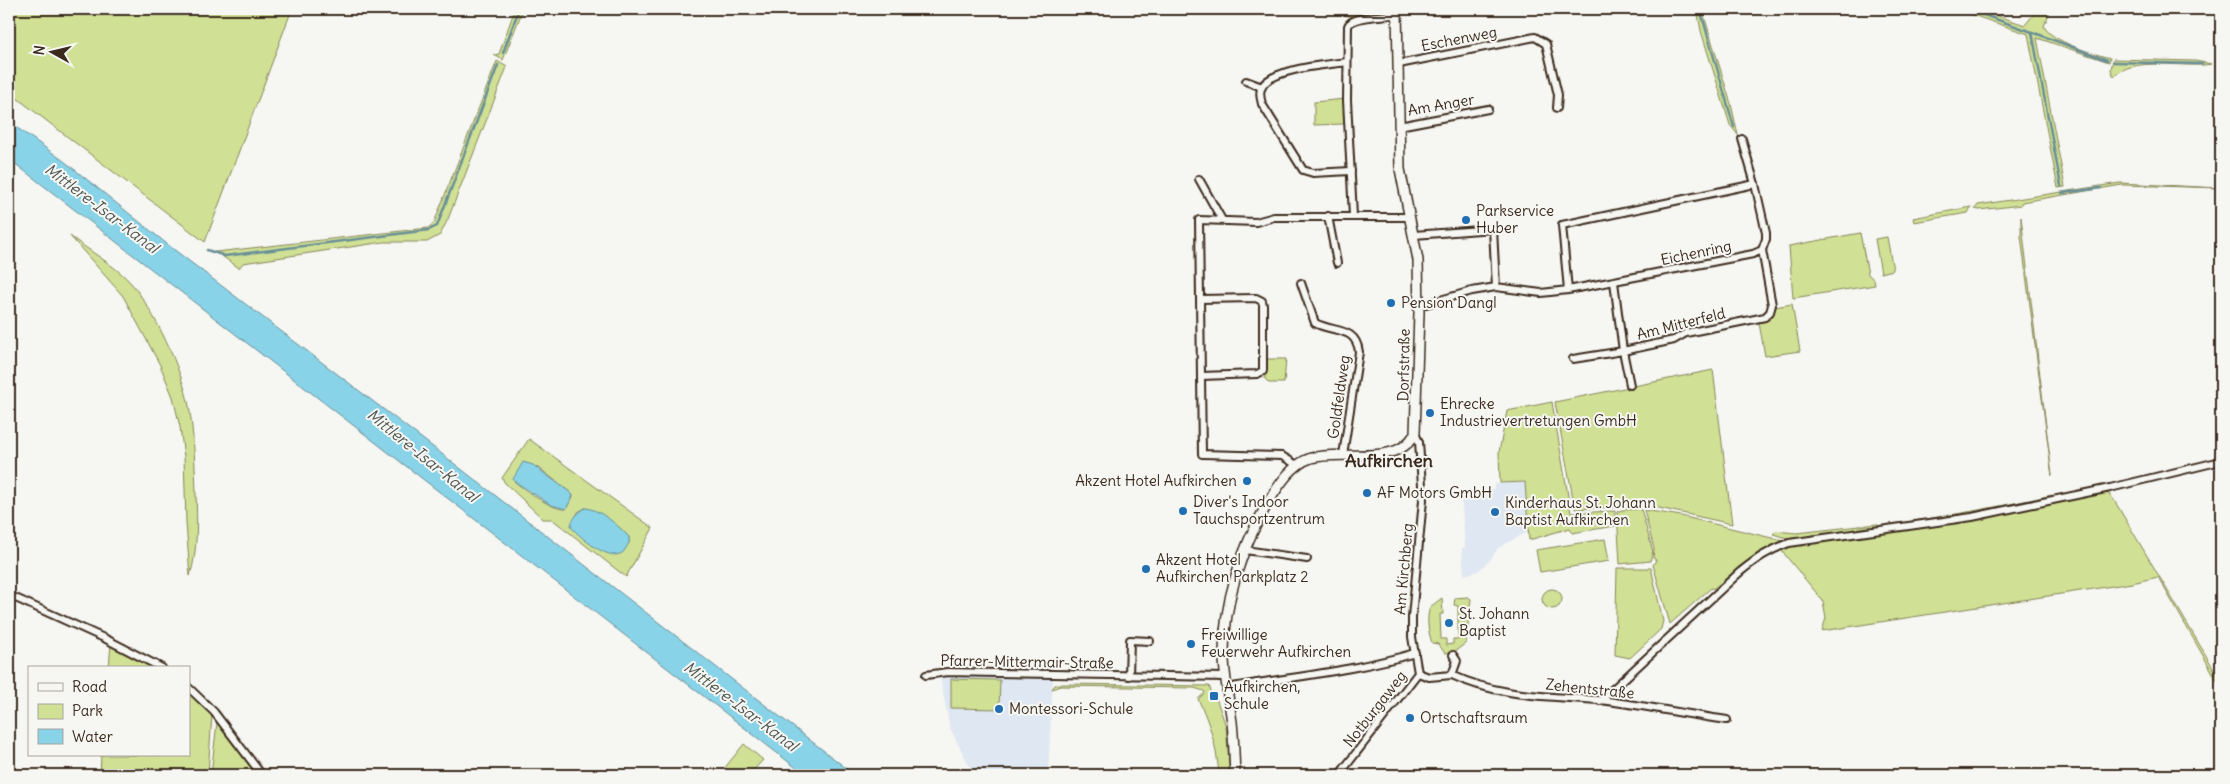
<svg xmlns="http://www.w3.org/2000/svg" width="2230" height="784" viewBox="0 0 2230 784" font-family="Delius,sans-serif">
	<rect width="100%" height="100%" fill="#f6f6f2"/>
	<filter id="ink" filterUnits="userSpaceOnUse"><feTurbulence type="fractalNoise" baseFrequency=".02" numOctaves="2"/><feDisplacementMap in="SourceGraphic" scale="10" xChannelSelector="R" yChannelSelector="G"/><feConvolveMatrix kernelMatrix="1 2 1 2 8 2 1 2 1" color-interpolation-filters="sRGB"/></filter>
	<g filter="url(#ink)">
		<g fill="#dfe7f2">
			<polygon points="1525,482 1529,531 1498,548 1491,559 1478,571 1464,575 1462,548 1465,547 1461,493 1494,489 1494,484"/>
			<polygon points="950,675 1053,676 1048,775 974,775 950,728 940,677"/>
		</g>
		<g fill="#d0e094" stroke="#868559" fill-rule="evenodd">
			<polygon points="9,9 292,9 205,242 9,92"/>
			<polygon points="515,9 523,9 503,60 494,55 499,54"/>
			<polygon points="1342,9 1386,9 1354,17 1327,11"/>
			<polygon points="1697,9 1702,9 1731,104 1738,135 1730,125 1701,31"/>
			<path d="M 1955,9 L 1977,9 L 2025,25 L 2038,9 L 2051,9 L 2044,26 C 2050,41 2094,54 2110,58 L 2109,62 L 2037,38 L 2065,187 L 2058,188 L 2028,34 Z"/>
			<path d="M 2113,59 L 2195,61 L 2212,64 C 2186,69 2131,55 2114,77 L 2111,70 Z"/>
			<polygon points="497,61 507,67 448,219 440,235 427,242 384,242 243,263 239,268 216,252 428,228 434,223"/>
			<polygon points="1345,99 1345,121 1343,124 1314,125 1314,102"/>
			<polygon points="2120,183 2221,188 2122,185 2022,202 2021,205 1979,210 1975,209 1978,205"/>
			<polygon points="1971,207 1968,213 1914,222 1913,218"/>
			<polygon points="2021,217 2052,476 2021,236"/>
			<polygon points="1860,233 1868,274 1874,280 1875,285 1793,298 1789,246"/>
			<path d="M 70,236 C 88,250 117,267 131,283 C 154,310 182,370 189,406 C 194,435 195,464 196,493 C 197,520 198,550 190,576 L 186,523 L 184,457 L 180,427 L 173,397 L 160,365 L 123,296 Z"/>
			<polygon points="1887,237 1893,270 1881,273 1875,239"/>
			<polygon points="1792,304 1800,351 1765,356 1759,323 1771,318 1775,307"/>
			<polygon points="1265,359 1286,359 1284,383 1269,383 1265,379"/>
			<polygon points="1713,370 1732,524 1659,508 1641,506 1575,509 1555,402"/>
			<polygon points="1552,402 1571,513 1615,511 1615,526 1572,533 1570,528 1529,540 1525,482 1500,483 1499,452 1507,411"/>
			<path d="M 529,439 L 653,528 L 626,577 L 552,519 L 543,519 L 505,483 L 502,478 ZM 539,468 L 571,493 L 573,496 L 566,509 C 554,511 523,489 514,481 L 519,470 ZM 585,508 L 590,509 L 622,530 L 629,537 L 629,543 L 571,526 L 578,512 Z"/>
			<polygon points="2104,493 2109,494 2114,500 2221,681 2221,687 2158,577 2132,583 1822,631 1826,618 1823,601 1781,550 1793,546 1958,522"/>
			<path d="M 2052,495 L 2052,497 L 1957,517 L 1793,540 L 1773,534 L 1776,531 L 1797,533 L 1877,524 L 1878,526 C 1937,518 1994,508 2052,495 Z"/>
			<polygon points="1641,509 1653,552 1650,561 1620,564 1617,512 1622,510"/>
			<path d="M 1644,510 L 1681,516 L 1784,541 C 1755,550 1736,571 1713,589 L 1711,588 L 1670,624 L 1653,565 L 1656,560 L 1653,558 L 1654,549 Z"/>
			<polygon points="1605,539 1609,561 1540,572 1536,550"/>
			<polygon points="1617,568 1651,568 1663,621 1661,629 1630,658 1615,655"/>
			<circle cx="1552" cy="599" r="10"/>
			<path d="M 1468,597 L 1471,599 L 1466,643 L 1454,652 L 1445,653 L 1438,644 L 1432,643 C 1428,631 1426,619 1430,607 L 1442,598 L 1443,614 L 1440,614 L 1441,639 L 1446,639 L 1446,645 L 1453,644 L 1453,639 L 1458,639 L 1458,606 L 1454,605 L 1455,598 Z"/>
			<polygon points="111,643 158,668 109,668"/>
			<polygon points="951,679 1000,680 999,709 951,708"/>
			<path d="M 1063,684 L 1209,686 L 1214,698 L 1216,698 L 1226,726 L 1230,775 L 1219,775 C 1217,748 1210,723 1198,699 L 1205,693 L 1204,691 L 1194,688 L 1060,686 L 1052,689 L 1055,685 Z"/>
			<polygon points="189,691 212,714 208,775 100,775 101,755 189,755"/>
			<polygon points="217,722 219,722 259,775 211,775"/>
			<polygon points="744,744 763,760 749,775 719,775"/>
		</g>
		<g fill="#88d3e8" stroke="#698f97">
			<polygon points="9,122 64,161 172,248 429,444 855,775 805,775 795,767 9,159"/>
			<polygon points="523,462 533,465 571,493 573,496 566,509 551,505 514,481 513,479"/>
			<path d="M 585,508 C 600,509 619,526 629,537 L 629,543 C 627,546 625,551 622,553 C 608,562 579,536 571,527 C 571,519 579,512 585,508 Z"/>
		</g>
		<g fill="none" stroke-linecap="round" stroke-linejoin="round">
			<g stroke="#698f97" stroke-width="2.5">
				<polyline points="1700,9 1734,127"/>
				<polyline points="1967,9 2032,32 2061,186"/>
				<polyline points="2032,32 2107,60"/>
				<polyline points="503,53 519,9"/>
				<polyline points="2114,62 2202,64"/>
				<polyline points="2062,193 2101,188"/>
				<polyline points="207,250 225,256 429,230 437,226 498,65"/>
			</g>
			<g stroke="#3b2a1e" stroke-width="10">
				<g id="street">
					<path d="M 1347,62 C 1328,65 1268,68 1261,89 C 1259,94 1261,100 1262,104 L 1303,170 L 1313,173 L 1351,171"/>
					<polyline points="1399,64 1535,37 1546,44 1558,95 1557,108"/>
					<polyline points="1246,81 1262,87"/>
					<polyline points="1399,126 1488,109"/>
					<polyline points="1742,139 1755,184"/>
					<polyline points="1199,179 1222,220"/>
					<polyline points="1328,216 1337,263"/>
					<path d="M 1353,216 L 1347,100 L 1348,26 C 1352,15 1385,17 1397,14"/>
					<polyline points="1414,235 1493,229 1496,287"/>
					<polyline points="1614,282 1623,351 1674,340 1686,333 1765,317 1770,312 1772,305 1762,250"/>
					<path d="M 1301,283 L 1315,323 C 1334,333 1356,326 1359,352 L 1343,455"/>
					<polyline points="1200,299 1256,298 1262,301 1263,305 1263,371 1257,374 1201,376"/>
					<polyline points="1419,306 1472,291 1496,287 1541,293 1568,290 1562,225 1755,184 1766,233 1766,239 1762,250 1753,254 1568,290"/>
					<polyline points="1573,359 1623,351 1630,385"/>
					<polyline points="1297,465 1282,456 1202,454 1199,220 1256,222 1274,217 1410,217"/>
					<polyline points="1245,550 1307,559"/>
					<polyline points="9,595 106,639 162,668"/>
					<polyline points="1418,673 1429,677 1452,675 1457,661 1453,655"/>
					<polyline points="926,675 947,672 1225,677"/>
					<path d="M 1452,675 C 1498,697 1549,696 1599,700 C 1642,705 1685,714 1727,720"/>
					<polyline points="1129,676 1130,640 1150,641"/>
					<polyline points="189,688 214,712 262,775"/>
					<path d="M 1227,688 C 1290,677 1354,671 1415,653"/>
					<path d="M 1600,701 L 1740,572 C 1756,559 1769,550 1789,543 L 1972,517 L 2110,488 L 2221,461"/>
					<polyline points="1339,775 1418,673 1412,637 1412,617 1423,500 1419,442 1415,433"/>
				</g>
			</g>
			<g stroke="#3b2a1e" stroke-width="12">
				<path id="secondary" d="M 1235,775 C 1234,758 1234,740 1232,722 C 1229,701 1225,680 1224,659 C 1223,603 1241,548 1269,501 C 1279,485 1292,464 1311,458 C 1342,449 1399,468 1415,433 L 1419,313 L 1418,260 L 1400,169 L 1397,9"/>
			</g>
			<use href="#street" stroke="#f6f6f2" stroke-width="6"/>
			<use href="#secondary" stroke="#f6f6f2" stroke-width="9"/>
		</g>
	</g>
	<g fill="#1f6fb2" stroke="#f6f6f2" stroke-width="2">
		<circle cx="1466" cy="220" r="5"/>
		<circle cx="1391" cy="303" r="5"/>
		<circle cx="1430" cy="413" r="5"/>
		<circle cx="1247" cy="481" r="5"/>
		<circle cx="1367" cy="493" r="5"/>
		<circle cx="1183" cy="511" r="5"/>
		<circle cx="1495" cy="512" r="5"/>
		<circle cx="1146" cy="569" r="5"/>
		<circle cx="1449" cy="623" r="5"/>
		<circle cx="1191" cy="644" r="5"/>
		<rect x="1209" y="691" width="10" height="10" rx="2.5"/>
		<circle cx="999" cy="709" r="5"/>
		<circle cx="1410" cy="718" r="5"/>
	</g>
	<g text-anchor="middle" stroke-width="4" stroke-linejoin="round" paint-order="stroke">
		<g font-size="15" fill="#3b2a1e" stroke="#f6f6f2">
			<text transform="translate(1459 39) rotate(-11)" y="5">Eschenweg</text>
			<text transform="translate(1441 105) rotate(-10)" y="5">Am Anger</text>
			<text transform="translate(1696 253) rotate(-12)" y="5">Eichenring</text>
			<text transform="translate(1681 324) rotate(-14)" y="5">Am Mitterfeld</text>
			<text transform="translate(1404 365) rotate(-89)" y="5">Dorfstraße</text>
			<text transform="translate(1339 397) rotate(-82)" y="5">Goldfeldweg</text>
			<text transform="translate(1404 569) rotate(-85)" y="5">Am Kirchberg</text>
			<text transform="translate(1027 662) rotate(1)" y="5">Pfarrer-Mittermair-Straße</text>
			<text transform="translate(1590 689) rotate(6)" y="5">Zehentstraße</text>
			<text transform="translate(1375 709) rotate(-52)" y="5">Notburgaweg</text>
		</g>
		<g font-size="15" fill="#3b2a1e" stroke="#f6f6f2" text-anchor="start">
			<text x="1476" y="216">Parkservice<tspan x="1476" dy="17">Huber</tspan></text>
			<text x="1401" y="308">Pension Dangl</text>
			<text x="1440" y="409">Ehrecke<tspan x="1440" dy="17">Industrievertretungen GmbH</tspan></text>
			<text x="1237" y="486" text-anchor="end">Akzent Hotel Aufkirchen</text>
			<text x="1377" y="498">AF Motors GmbH</text>
			<text x="1193" y="507">Diver's Indoor<tspan x="1193" dy="17">Tauchsportzentrum</tspan></text>
			<text x="1505" y="508">Kinderhaus St. Johann<tspan x="1505" dy="17">Baptist Aufkirchen</tspan></text>
			<text x="1156" y="565">Akzent Hotel<tspan x="1156" dy="17">Aufkirchen Parkplatz 2</tspan></text>
			<text x="1459" y="619">St. Johann<tspan x="1459" dy="17">Baptist</tspan></text>
			<text x="1201" y="640">Freiwillige<tspan x="1201" dy="17">Feuerwehr Aufkirchen</tspan></text>
			<text x="1224" y="692">Aufkirchen,<tspan x="1224" dy="17">Schule</tspan></text>
			<text x="1009" y="714">Montessori-Schule</text>
			<text x="1420" y="723">Ortschaftsraum</text>
		</g>
		<g font-size="16" font-style="italic" fill="#4e5450" stroke="#f6f6f2">
			<text transform="translate(102 208) rotate(37)" y="6">Mittlere-Isar-Kanal</text>
			<text transform="translate(423 455) rotate(39)" y="6">Mittlere-Isar-Kanal</text>
			<text transform="translate(741 706) rotate(37)" y="6">Mittlere-Isar-Kanal</text>
		</g>
		<g font-size="18" font-weight="bold" fill="#3b2a1e" stroke="#f6f6f2">
			<text x="1389" y="467">Aufkirchen</text>
		</g>
	</g>
	<rect width="2230" height="784" fill="none" stroke="#f6f6f2" stroke-width="30"/>
	<rect x="15" y="15" width="2200" height="754" fill="none" stroke="#3b2a1e" stroke-width="2" filter="url(#ink)"/>
	<rect x="28" y="666" width="162" height="90" fill="#f6f6f2" stroke="#aba49d"/>
	<rect x="38" y="683" width="25" height="8" fill="#f6f6f2" stroke="#aba49d"/>
	<text x="72" y="692" font-size="15" fill="#3b2a1e">Road</text>
	<rect x="38" y="704" width="25" height="15" fill="#d0e094" stroke="#aba49d"/>
	<text x="72" y="716" font-size="15" fill="#3b2a1e">Park</text>
	<rect x="38" y="729" width="25" height="15" fill="#88d3e8" stroke="#aba49d"/>
	<text x="72" y="742" font-size="15" fill="#3b2a1e">Water</text>
	<g transform="translate(52 52) rotate(278)" stroke="#f6f6f2" stroke-width="4" paint-order="stroke">
	<path d="M0-4L9 19L0 12L-9 19Z" fill="#3b2a1e"/>
	<text y="-8" font-size="14" font-weight="bold" text-anchor="middle" fill="#3b2a1e">N</text>
	</g>
</svg>
